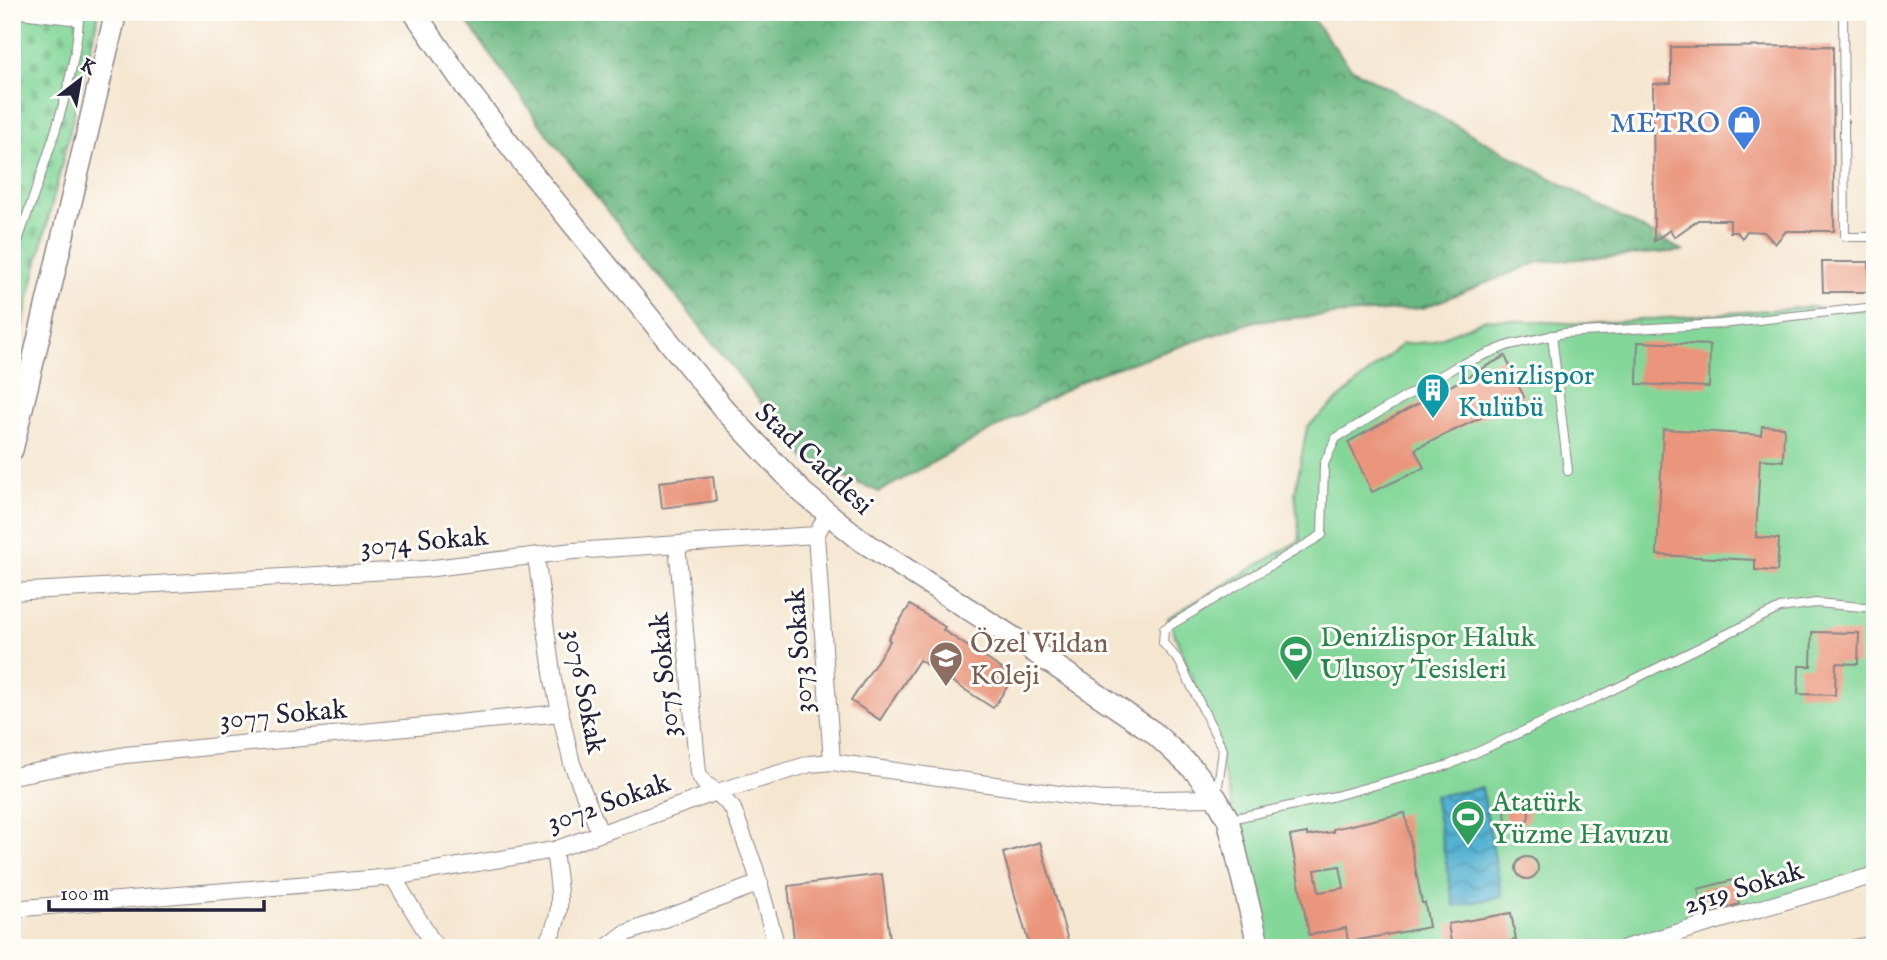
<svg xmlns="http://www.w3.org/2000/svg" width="1887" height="960" viewBox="0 0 1887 960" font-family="'IM FELL English',serif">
	<defs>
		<pattern id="forest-crowns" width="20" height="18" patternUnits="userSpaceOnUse" patternTransform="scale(1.75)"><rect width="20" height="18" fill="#6ab881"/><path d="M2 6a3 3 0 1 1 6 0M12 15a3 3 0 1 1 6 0" fill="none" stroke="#57956b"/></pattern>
		<pattern id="cemetery-stones" width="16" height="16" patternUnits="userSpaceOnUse" patternTransform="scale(1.75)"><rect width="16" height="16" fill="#83d799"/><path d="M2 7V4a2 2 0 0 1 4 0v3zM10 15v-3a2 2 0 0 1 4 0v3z" fill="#71b885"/></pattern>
		<pattern id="water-waves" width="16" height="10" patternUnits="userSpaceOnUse" patternTransform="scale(1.75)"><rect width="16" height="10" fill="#52b1d1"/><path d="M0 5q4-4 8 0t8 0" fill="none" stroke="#4490ab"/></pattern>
	</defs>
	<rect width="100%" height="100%" fill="#fdfcf7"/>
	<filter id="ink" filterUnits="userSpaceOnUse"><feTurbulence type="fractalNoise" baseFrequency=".0143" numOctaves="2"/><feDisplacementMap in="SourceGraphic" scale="14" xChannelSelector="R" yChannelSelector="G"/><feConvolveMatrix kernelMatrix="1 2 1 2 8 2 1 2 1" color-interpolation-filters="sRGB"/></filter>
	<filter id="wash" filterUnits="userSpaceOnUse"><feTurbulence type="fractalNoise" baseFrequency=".00686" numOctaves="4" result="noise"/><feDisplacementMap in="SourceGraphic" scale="28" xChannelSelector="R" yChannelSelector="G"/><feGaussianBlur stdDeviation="1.57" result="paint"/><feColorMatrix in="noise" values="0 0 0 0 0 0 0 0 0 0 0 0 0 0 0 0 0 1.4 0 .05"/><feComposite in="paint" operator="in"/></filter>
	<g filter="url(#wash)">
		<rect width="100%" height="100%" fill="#f5e6d0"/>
		<polygon fill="url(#forest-crowns)" stroke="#466d5e" stroke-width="2" points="460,12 1307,12 1351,68 1683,251 1539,262 1423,308 1255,321 1089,377 879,492 808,462 550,138"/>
		<polygon fill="url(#cemetery-stones)" stroke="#527c6a" stroke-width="2" points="12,12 99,12 12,367"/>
		<path fill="#83d799" stroke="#527c6a" stroke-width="2" d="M 1810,307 L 1875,311 L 1875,875 L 1619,948 L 1261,948 C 1251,901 1244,852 1232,806 C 1217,741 1193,679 1168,618 L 1300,540 L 1295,492 L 1307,427 L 1402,344 L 1431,342 L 1486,319 L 1588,324 Z"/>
		<polygon fill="url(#water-waves)" stroke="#3a6a86" stroke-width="2" points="1482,788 1502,897 1454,906 1434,796"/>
		<g id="blocks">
			<g fill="#ea957c" fill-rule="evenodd">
				<polygon points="1833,46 1834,231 1786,231 1775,244 1764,232 1747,231 1742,238 1737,232 1730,232 1730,220 1698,220 1674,237 1670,230 1654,241 1653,84 1671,83 1671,47"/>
				<polygon points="1822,262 1869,262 1869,292 1823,292"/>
				<polygon points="1638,342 1710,345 1709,387 1637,384"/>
				<polygon points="1505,356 1524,397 1415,449 1424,468 1372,492 1348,442"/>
				<polygon points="1762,426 1784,427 1783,461 1760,459 1756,537 1779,539 1777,571 1755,570 1755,560 1657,555 1663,429 1761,435"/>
				<polygon points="713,476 716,501 662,508 659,482"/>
				<polygon points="910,605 945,627 943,630 1014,677 993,708 919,660 880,720 851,701 890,641 888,639"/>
				<polygon points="1812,632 1859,633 1858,664 1836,663 1835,695 1798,694 1799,666 1811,666"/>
				<circle cx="1517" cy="814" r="12"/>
				<path d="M 1405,813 L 1422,903 L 1425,903 L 1429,927 L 1348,942 L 1346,928 L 1309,935 L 1290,836 L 1307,833 L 1307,836 L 1333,832 L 1333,829 ZM 1340,866 L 1344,888 L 1319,892 L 1315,870 Z"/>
				<polygon points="1040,842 1070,948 1030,948 1003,853"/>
				<circle cx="1527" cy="868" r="11"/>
				<polygon points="882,874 891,948 795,948 788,886"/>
				<polygon points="1733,880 1739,904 1704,914 1698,889"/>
				<polygon points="1511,913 1516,940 1492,944 1493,948 1452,948 1448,924"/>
			</g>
		</g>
	</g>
	<g filter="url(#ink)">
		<use href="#blocks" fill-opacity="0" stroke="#8c8486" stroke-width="2"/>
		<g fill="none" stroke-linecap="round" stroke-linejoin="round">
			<g stroke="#8c8486" stroke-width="10">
				<g id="lane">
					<polyline points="1843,12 1845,237 1875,237"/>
					<polyline points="12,13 79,21 82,12"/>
					<path d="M 12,258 C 37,185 72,98 79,21"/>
					<polyline points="1552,335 1568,471"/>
					<polyline points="1217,793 1223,750 1179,661 1163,643 1164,629 1322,535 1324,464 1336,438 1457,366 1509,345 1564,333 1721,324 1875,307"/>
					<polyline points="1231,819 1335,796 1449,765 1598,697 1780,608 1816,603 1875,608"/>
				</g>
			</g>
			<g stroke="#8c8486" stroke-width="18">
				<g id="street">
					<polyline points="816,535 832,762"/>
					<polyline points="677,544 698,773 705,784 717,792 733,809 755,868 777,948"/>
					<polyline points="536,556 553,680 572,764 600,833"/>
					<polyline points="12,592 425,569 573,551 816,535 827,515"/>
					<polyline points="12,776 125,755 561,713"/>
					<polyline points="393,877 436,948"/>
					<polyline points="12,909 393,877 554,850 717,792 810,764 832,762 1102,800 1216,798"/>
					<path d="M 542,948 C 568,916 558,887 554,850"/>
					<polyline points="606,948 624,934 760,883"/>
					<polyline points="1625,948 1875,875"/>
					<polyline points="1854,948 1875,944"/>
				</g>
			</g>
			<g stroke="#8c8486" stroke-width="24">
				<g id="secondary">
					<polyline points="414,12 473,97 526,166 723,408 803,493 862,541 1020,642 1153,732 1195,771 1216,798 1228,819 1259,948"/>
					<polyline points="12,450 116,12"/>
				</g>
			</g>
			<use href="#lane" stroke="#fff" stroke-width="8"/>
			<use href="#street" stroke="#fff" stroke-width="16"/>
			<use href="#secondary" stroke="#fff" stroke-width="21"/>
		</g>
	</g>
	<defs>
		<g id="shop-pin" transform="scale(1.75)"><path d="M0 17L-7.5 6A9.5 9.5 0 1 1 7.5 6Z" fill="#3f7fe0" stroke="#fdfcf7"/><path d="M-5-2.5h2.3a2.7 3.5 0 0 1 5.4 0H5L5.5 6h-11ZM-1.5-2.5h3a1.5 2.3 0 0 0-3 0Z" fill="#fff"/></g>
		<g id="building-pin" transform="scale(1.75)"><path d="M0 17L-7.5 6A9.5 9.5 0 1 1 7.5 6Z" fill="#0f9aa8" stroke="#fdfcf7"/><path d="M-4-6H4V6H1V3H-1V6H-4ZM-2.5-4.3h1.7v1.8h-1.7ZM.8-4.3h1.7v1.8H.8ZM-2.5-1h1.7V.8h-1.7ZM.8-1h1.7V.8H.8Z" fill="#fff"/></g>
		<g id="stadium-pin" transform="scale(1.75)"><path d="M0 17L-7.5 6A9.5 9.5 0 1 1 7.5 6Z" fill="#2e9e5b" stroke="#fdfcf7"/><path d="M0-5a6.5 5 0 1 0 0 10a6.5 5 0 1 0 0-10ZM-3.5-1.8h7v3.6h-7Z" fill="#fff"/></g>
		<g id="school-pin" transform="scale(1.75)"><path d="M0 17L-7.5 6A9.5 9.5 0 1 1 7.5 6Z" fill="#8d6e63" stroke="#fdfcf7"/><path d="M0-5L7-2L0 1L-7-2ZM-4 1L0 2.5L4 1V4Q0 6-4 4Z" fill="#fff"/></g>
	</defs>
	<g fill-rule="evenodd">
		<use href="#shop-pin" x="1744" y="122"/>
		<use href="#building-pin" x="1433" y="390"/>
		<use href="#stadium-pin" x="1296" y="652"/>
		<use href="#school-pin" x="946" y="658"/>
		<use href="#stadium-pin" x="1468" y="817"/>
	</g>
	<g text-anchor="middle" stroke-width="6" stroke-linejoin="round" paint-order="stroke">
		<g font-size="28" fill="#366cbe" stroke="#fdfcf7" text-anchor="end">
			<text x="1720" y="132">METRO</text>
		</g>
		<g font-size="28" fill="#0d838f" stroke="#fdfcf7" text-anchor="start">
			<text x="1458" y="384">Denizlispor<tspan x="1458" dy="32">Kulübü</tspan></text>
		</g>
		<g font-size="28" fill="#22223b" stroke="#fdfcf7">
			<text transform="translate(815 458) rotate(43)" y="10">Stad Caddesi</text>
			<text transform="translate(424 540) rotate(-5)" y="10">3074 Sokak</text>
			<text transform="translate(798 651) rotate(-94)" y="10">3073 Sokak</text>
			<text transform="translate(663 675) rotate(-95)" y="10">3075 Sokak</text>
			<text transform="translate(586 691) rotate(79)" y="10">3076 Sokak</text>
			<text transform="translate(283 713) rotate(-5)" y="10">3077 Sokak</text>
			<text transform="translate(608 801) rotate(-19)" y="10">3072 Sokak</text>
			<text transform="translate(1743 886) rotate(-17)" y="10">2519 Sokak</text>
		</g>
		<g font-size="28" fill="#27864d" stroke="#fdfcf7" text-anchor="start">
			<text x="1320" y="646">Denizlispor Haluk<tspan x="1320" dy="32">Ulusoy Tesisleri</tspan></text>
			<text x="1492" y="811">Atatürk<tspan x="1492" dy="32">Yüzme Havuzu</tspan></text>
		</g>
		<g font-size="28" fill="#785e54" stroke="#fdfcf7" text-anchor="start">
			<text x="970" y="652">Özel Vildan<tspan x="970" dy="32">Koleji</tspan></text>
		</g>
	</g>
	<rect width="1887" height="960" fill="none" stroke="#fdfcf7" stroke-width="42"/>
	<g transform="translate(80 80) rotate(31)" stroke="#fdfcf7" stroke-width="5" paint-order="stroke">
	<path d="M0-5L12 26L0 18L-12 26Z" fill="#22223b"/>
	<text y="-10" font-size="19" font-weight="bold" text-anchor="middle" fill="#22223b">K</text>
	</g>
	<path d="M49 900v10h215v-10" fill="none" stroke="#22223b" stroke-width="3.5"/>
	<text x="60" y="900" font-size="21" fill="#22223b" stroke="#fdfcf7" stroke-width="5" paint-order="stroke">100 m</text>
</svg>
